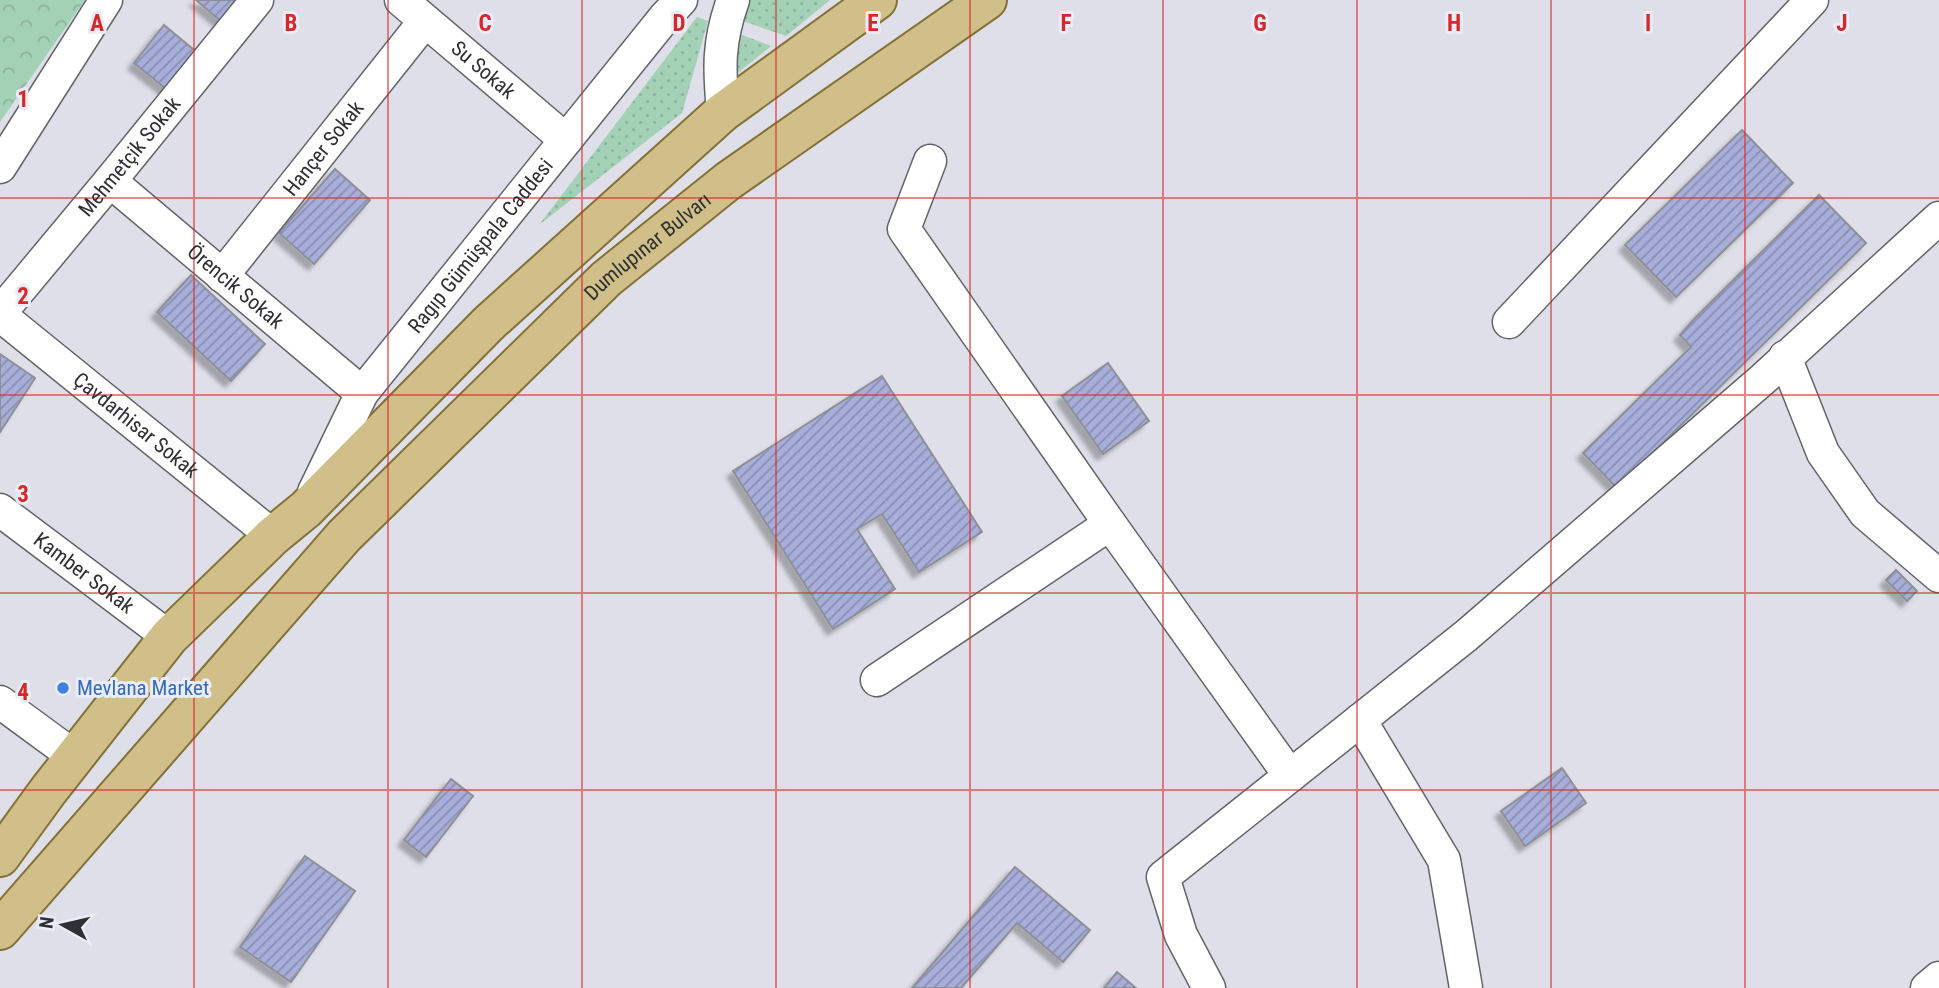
<svg xmlns="http://www.w3.org/2000/svg" width="1939" height="988" viewBox="0 0 1939 988" font-family="'Roboto Condensed',sans-serif">
	<defs>
		<pattern id="grass-dots" width="8" height="8" patternUnits="userSpaceOnUse" patternTransform="scale(1.75)"><rect width="8" height="8" fill="#a3d1b6"/><path d="M2 2h.1M6 6h.1" fill="none" stroke="#8db49d" stroke-width="1.8" stroke-linecap="round"/></pattern>
		<pattern id="park-crowns" width="20" height="18" patternUnits="userSpaceOnUse" patternTransform="scale(1.75)"><rect width="20" height="18" fill="#a3d1b6"/><path d="M2 6a3 3 0 1 1 6 0M12 15a3 3 0 1 1 6 0" fill="none" stroke="#8db49d"/></pattern>
		<pattern id="building-hatch" width="6" height="6" patternUnits="userSpaceOnUse" patternTransform="scale(1.75)"><rect width="6" height="6" fill="#a8aeda"/><path d="M-1 1l2-2M0 6l6-6M5 7l2-2" fill="none" stroke="#898eb1"/></pattern>
		<filter id="shadow"><feDropShadow dx="-6" dy="6" stdDeviation="2" flood-color="#0004"/></filter>
	</defs>
	<rect width="100%" height="100%" fill="#dedfe8"/>
	<g fill="url(#grass-dots)">
		<polygon points="747,0 830,0 786,36 737,19"/>
		<polygon points="697,17 708,21 682,113 539,225"/>
		<polygon points="734,32 771,46 724,84"/>
	</g>
	<polygon fill="url(#park-crowns)" points="0,0 85,0 0,122"/>
	<g fill="url(#building-hatch)" stroke="#8e9098" stroke-width="2" filter="url(#shadow)">
		<polygon points="196,0 253,0 229,28"/>
		<polygon points="164,25 205,59 175,96 134,63"/>
		<polygon points="1742,130 1793,183 1676,297 1625,245"/>
		<polygon points="335,169 370,200 314,264 279,233"/>
		<polygon points="1819,195 1866,243 1617,488 1583,453 1691,347 1680,335 1695,318"/>
		<polygon points="191,275 265,344 231,381 157,312"/>
		<polygon points="0,354 35,378 0,432"/>
		<polygon points="1108,363 1149,421 1103,454 1062,396"/>
		<polygon points="882,376 982,532 919,572 882,514 857,529 895,589 833,629 733,471"/>
		<polygon points="1896,570 1917,591 1907,601 1886,580"/>
		<polygon points="1562,768 1586,803 1525,846 1501,811"/>
		<polygon points="451,779 473,796 426,857 404,840"/>
		<polygon points="305,856 355,891 291,982 240,947"/>
		<polygon points="1015,867 1090,930 1063,962 1017,923 961,988 912,988"/>
		<polygon points="1117,972 1136,988 1104,988"/>
	</g>
	<g fill="none" stroke-linecap="round" stroke-linejoin="round">
		<g stroke="#63646b" stroke-width="35">
			<g id="minor">
				<path id="s1" d="M 401,0 L 566,140"/>
				<path d="M 723,112 C 719,68 718,42 733,0"/>
				<polyline points="930,161 904,229 1110,524 1290,776"/>
				<polyline points="0,167 106,0"/>
				<path id="s2" d="M 110,181 L 362,393"/>
				<path id="s3" d="M 222,276 L 425,21"/>
				<path id="s4" d="M 0,313 L 110,181 L 257,0"/>
				<path id="s5" d="M 0,315 L 273,536"/>
				<polyline points="1509,322 1812,0"/>
				<polyline points="1785,357 1823,453 1865,513 1939,576"/>
				<path id="s6" d="M 314,492 L 362,393 L 665,17 L 681,0"/>
				<path id="s7" d="M 0,510 L 169,637"/>
				<polyline points="877,680 1110,524"/>
				<polyline points="0,702 75,757"/>
				<polyline points="1360,720 1444,860 1466,988"/>
				<polyline points="1209,988 1181,935 1163,877 1467,635 1763,379 1939,218"/>
				<polyline points="1927,988 1939,978"/>
			</g>
		</g>
		<g stroke="#837136" stroke-width="42">
			<g id="major">
				<polyline points="0,857 48,791 169,637 273,536 306,509 489,323 723,112 877,0"/>
				<path id="s8" d="M 0,930 L 344,536 L 606,279 L 728,181 L 987,0"/>
			</g>
		</g>
		<use href="#minor" stroke="#fff" stroke-width="32"/>
		<use href="#major" stroke="#d0bf88" stroke-width="38"/>
	</g>
	<path fill="none" stroke="#d62828" stroke-width="2" stroke-opacity="0.55" d="M 194,0 L 194,988M 388,0 L 388,988M 582,0 L 582,988M 776,0 L 776,988M 970,0 L 970,988M 1163,0 L 1163,988M 1357,0 L 1357,988M 1551,0 L 1551,988M 1745,0 L 1745,988M 0,198 L 1939,198M 0,395 L 1939,395M 0,593 L 1939,593M 0,790 L 1939,790"/>
	<circle fill="#3f7fe0" stroke="#ebecf5" stroke-width="2.5" cx="63" cy="688" r="7"/>
	<g text-anchor="middle" stroke-width="6" stroke-linejoin="round" paint-order="stroke">
		<g font-size="21" fill="#2f3033" stroke="#ebecf5">
			<text dy="7" stroke="none"><textPath href="#s1" startOffset="108">Su Sokak</textPath></text>
			<text dy="7" stroke="none"><textPath href="#s3" startOffset="163">Hançer Sokak</textPath></text>
			<text dy="7" stroke="none"><textPath href="#s4" startOffset="203">Mehmetçik Sokak</textPath></text>
			<text dy="7" stroke="none"><textPath href="#s6" startOffset="299">Ragıp Gümüşpala Caddesi</textPath></text>
			<text dy="7" stroke="none"><textPath href="#s8" startOffset="943">Dumlupınar Bulvarı</textPath></text>
			<text dy="7" stroke="none"><textPath href="#s2" startOffset="164">Örencik Sokak</textPath></text>
			<text dy="7" stroke="none"><textPath href="#s5" startOffset="175">Çavdarhisar Sokak</textPath></text>
			<text dy="7" stroke="none"><textPath href="#s7" startOffset="105">Kamber Sokak</textPath></text>
		</g>
		<g font-size="21" fill="#366cbe" stroke="#ebecf5" text-anchor="start">
			<text x="77" y="695">Mevlana Market</text>
		</g>
	</g>
	<g font-size="23" text-anchor="middle" font-weight="bold" fill="#d62828" stroke="#ebecf5" stroke-width="6" stroke-linejoin="round" paint-order="stroke">
		<text x="97" y="31">A</text>
		<text x="291" y="31">B</text>
		<text x="485" y="31">C</text>
		<text x="679" y="31">D</text>
		<text x="873" y="31">E</text>
		<text x="1066" y="31">F</text>
		<text x="1260" y="31">G</text>
		<text x="1454" y="31">H</text>
		<text x="1648" y="31">I</text>
		<text x="1842" y="31">J</text>
		<text x="23" y="107">1</text>
		<text x="23" y="304">2</text>
		<text x="23" y="502">3</text>
		<text x="23" y="700">4</text>
	</g>
	<g transform="translate(63 925) rotate(278)" stroke="#ebecf5" stroke-width="5" paint-order="stroke">
	<path d="M0-5L12 26L0 18L-12 26Z" fill="#2f3033"/>
	<text y="-10" font-size="19" font-weight="bold" text-anchor="middle" fill="#2f3033">N</text>
	</g>
</svg>
